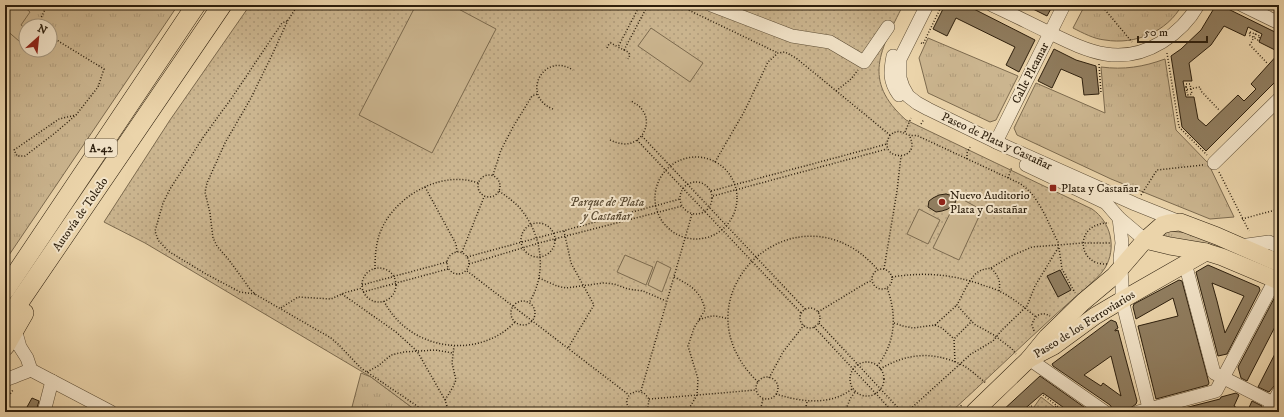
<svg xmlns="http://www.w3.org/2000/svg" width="1284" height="417" viewBox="0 0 1284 417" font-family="'IM FELL DW Pica',serif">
	<defs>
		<pattern id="grass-tufts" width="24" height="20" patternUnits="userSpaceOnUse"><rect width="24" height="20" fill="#cbb58f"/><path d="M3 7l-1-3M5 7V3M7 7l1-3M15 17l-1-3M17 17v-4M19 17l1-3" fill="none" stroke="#af9b7a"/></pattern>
		<pattern id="park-dots" width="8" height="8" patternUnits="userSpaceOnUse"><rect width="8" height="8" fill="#cbb58f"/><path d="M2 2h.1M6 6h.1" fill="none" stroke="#af9b7a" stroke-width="1.8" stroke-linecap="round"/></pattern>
	</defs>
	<rect width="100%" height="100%" fill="#ebd4aa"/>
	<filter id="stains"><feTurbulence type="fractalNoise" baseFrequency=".005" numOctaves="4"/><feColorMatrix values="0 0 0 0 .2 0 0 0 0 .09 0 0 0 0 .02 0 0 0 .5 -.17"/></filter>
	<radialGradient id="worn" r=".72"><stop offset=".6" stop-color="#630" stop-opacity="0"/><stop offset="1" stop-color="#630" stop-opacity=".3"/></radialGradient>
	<g fill="url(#grass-tufts)" stroke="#7c6a4e" fill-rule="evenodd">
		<path d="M 5,5 L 178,5 L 5,261 ZM 26,26 L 50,26 L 50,50 L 26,50 Z"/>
		<path d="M 1085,5 L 1182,5 C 1167,32 1135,45 1105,40 C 1094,39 1083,33 1073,28 Z"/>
		<polygon points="928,38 1018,76 996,120 990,122 928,93 919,58"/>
		<path d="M 1165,59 L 1176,130 L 1208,163 L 1234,217 L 1210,219 L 1111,179 L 1017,135 L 1014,128 L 1036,83 L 1105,113 L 1101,67 C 1124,70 1143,67 1165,59 Z"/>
		<polygon points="1170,231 1189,233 1279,270 1279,276 1163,240 1162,234"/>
		<polygon points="361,373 371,377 418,412 358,412 352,407"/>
	</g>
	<g fill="url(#park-dots)" stroke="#7c6a4e">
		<path d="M 250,5 L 903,5 C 881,50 861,80 906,120 L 1092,209 C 1111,222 1117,248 1105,268 C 1100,276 1092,282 1086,288 C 1075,297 1064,307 1054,316 C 1019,348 986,380 951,412 L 418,412 L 371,377 L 145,243 L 104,222 L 170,120 Z"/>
		<polygon points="1041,397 1054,407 1050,412 1040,412 1034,407"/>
	</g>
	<g fill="#cbb58f" stroke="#7c6a4e">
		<polygon points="5,5 22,5 30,12 21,25 26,29 26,47 5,29 5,19 9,15 5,11"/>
		<polygon points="416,5 451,5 496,29 432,153 359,115"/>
		<polygon points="651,28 703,63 690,82 638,46"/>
		<polygon points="958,197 982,210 959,260 933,248"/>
		<polygon points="919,209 940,220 928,244 907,234"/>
		<polygon points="625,255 653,267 646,285 617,272"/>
		<polygon points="657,261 671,268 662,292 648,285"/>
	</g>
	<g fill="#907d5f" stroke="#2d1f0d" fill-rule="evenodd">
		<polygon points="945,5 966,5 1035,40 1019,72 1006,65 1015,47 956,18 947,36 933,29"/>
		<polygon points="1025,5 1053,5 1047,16"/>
		<polygon points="1216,5 1220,5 1279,34 1279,52 1259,42 1262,34 1248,27 1245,36 1224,26 1211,45 1189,63 1192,81 1183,81 1186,97 1194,97 1198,119 1206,126 1238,95 1244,101 1256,89 1251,84 1279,53 1279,78 1206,151 1182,127 1171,56 1181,49 1201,30"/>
		<polygon points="1054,49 1076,60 1096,66 1099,94 1084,95 1082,78 1061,69 1052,88 1038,81"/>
		<polygon points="946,194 953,196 956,199 955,203 948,209 942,211 936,212 928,207 929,201 933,198 939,195"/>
		<path d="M 1208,265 L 1259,287 L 1260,290 L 1227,354 L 1218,356 L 1196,272 ZM 1212,283 L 1244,296 L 1225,333 L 1217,301 Z"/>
		<polygon points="1060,270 1071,290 1058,297 1047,276"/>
		<polygon points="1179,280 1182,281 1209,383 1208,385 1156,399 1138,326 1178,316 1173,298 1136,319 1133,307 1134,304"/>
		<polygon points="1278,291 1279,319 1247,381 1241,378 1238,367"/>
		<path d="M 1111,320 L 1116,322 L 1118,328 L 1115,330 L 1115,331 L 1118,330 L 1137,401 L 1136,404 L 1132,407 L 1116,412 L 1113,412 L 1112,408 L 1110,405 L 1053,366 L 1052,364 ZM 1111,356 L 1121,396 L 1103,383 L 1101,386 L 1084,375 Z"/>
		<polygon points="1279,346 1279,377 1276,383 1278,383 1278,384 1275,385 1269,392 1258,387"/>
		<polygon points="1040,376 1091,412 1070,412 1043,393 1021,412 1001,412"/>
		<polygon points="1236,393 1239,395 1234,406 1237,408 1230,412 1169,412 1220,399 1221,397"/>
		<polygon points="32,398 39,401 36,411 27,407"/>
		<polygon points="1252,401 1262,406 1260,412 1247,412"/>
	</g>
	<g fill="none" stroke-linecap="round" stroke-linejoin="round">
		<g stroke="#5c4c34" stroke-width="14">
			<g id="minor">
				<polyline points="711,5 792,36 830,42 864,62 888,27"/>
				<polyline points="927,5 900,59 900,78 903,87 908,96 917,103 928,109 996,142 1135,204 1180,222"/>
				<path d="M 992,5 C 1012,14 1031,24 1050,33 C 1089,52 1121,67 1162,42 C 1178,32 1189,21 1198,5"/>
				<polyline points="1242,5 1279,23"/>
				<path d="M 893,56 C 890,72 889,81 899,95"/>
				<polyline points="996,142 1064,5"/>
				<polyline points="1214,163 1279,99"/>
				<polyline points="1026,165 1106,203 1119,218 1145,240"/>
				<polyline points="1119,218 1122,243 1120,258 1122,283 1122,300 1150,412"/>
				<polyline points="1240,246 1269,242 1279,247"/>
				<polyline points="1185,263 1214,373 1279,406"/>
				<polyline points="15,329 20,347 27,358 31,370 111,412"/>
				<polyline points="1029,359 1105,412"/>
				<path d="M 5,380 C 14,377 22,373 31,370"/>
				<polyline points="44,412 52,381"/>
				<polyline points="1138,412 1216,391 1275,280"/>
				<polyline points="1268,412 1279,392"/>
			</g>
		</g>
		<g stroke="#2d1f0d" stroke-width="18">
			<g id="major">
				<polyline points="1145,240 1170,246 1206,252 1222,257 1279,281"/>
				<polyline points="1029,359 1047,337 1083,302 1114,276 1145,240 1162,225 1169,223 1180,222 1217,236 1279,263"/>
				<polyline points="974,412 1029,359 1054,346 1095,316 1122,300 1206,252"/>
			</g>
		</g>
		<g stroke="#2d1f0d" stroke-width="20">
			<g id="highway">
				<polyline points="5,290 196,5"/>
				<polyline points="5,323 222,5"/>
				<polyline points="5,346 24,313"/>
			</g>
		</g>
		<g stroke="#2d1f0d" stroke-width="1.5" stroke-dasharray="1 2" stroke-linecap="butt">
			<polyline points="298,5 288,20 272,55 251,98 225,143 207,183 205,192 210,213 213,238 217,246 229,260 250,289 255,294 331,338 338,344 361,368 426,412"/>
			<polyline points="640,5 618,47 624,50 648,5"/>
			<polyline points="678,5 778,53"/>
			<polyline points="1101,5 1132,42"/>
			<polyline points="41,26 41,18 47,5"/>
			<polyline points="1257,31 1250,45 1267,63"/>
			<polygon points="1250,32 1260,36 1258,40 1249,35"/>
			<polyline points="50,36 104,69 98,87 76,115 55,133 25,156 17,156 14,150 59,119 76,115"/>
			<polyline points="921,43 923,44 942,5"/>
			<polyline points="607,48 609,44 611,43 618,47"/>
			<polyline points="624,50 628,52 630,55 628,59"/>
			<polyline points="1167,53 1179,127 1207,155"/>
			<polyline points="1099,64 1101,93"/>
			<polyline points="1186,87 1186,84 1190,84 1192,94 1188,95 1187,92"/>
			<polyline points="1184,90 1200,87 1201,91 1220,111"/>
			<polyline points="836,91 851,79 858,70"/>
			<path d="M 553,109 C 520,96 543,51 573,70"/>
			<polyline points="921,124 924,119"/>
			<polyline points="905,132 911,118"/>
			<path d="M 890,135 C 875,161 922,163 910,137"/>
			<polyline points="642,136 806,310"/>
			<path d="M 610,140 C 615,142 620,144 626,144 C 642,143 652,124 643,111 C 640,106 636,104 631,101"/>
			<polyline points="637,140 802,314"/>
			<circle cx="696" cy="198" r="41"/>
			<polyline points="967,159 967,153 970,147"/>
			<path d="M 715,162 L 744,112 L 768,62 L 778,53 L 785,52 L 796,58 L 890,135 C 897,130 901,131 908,135 C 911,136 915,135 918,136 L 1019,183 C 1039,195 1047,221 1058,242 L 1058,248 L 1035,286 L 1027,306 L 1002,330 L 993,341 L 971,354 L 907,412"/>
			<polyline points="1219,172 1249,231"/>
			<circle cx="489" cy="186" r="11"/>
			<polyline points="493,175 501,150 513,127 532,96 538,94"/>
			<polyline points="1008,178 1012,167"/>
			<circle cx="696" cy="198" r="16"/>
			<polyline points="425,187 456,244 457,252"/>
			<path d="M 499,191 C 506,196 513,201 519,207 C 542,234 548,272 529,303"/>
			<polyline points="711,191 887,144"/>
			<polyline points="1141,195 1157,170 1203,165"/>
			<polyline points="713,196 887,149"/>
			<polyline points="1242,219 1279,209"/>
			<circle cx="538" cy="240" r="17"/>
			<polyline points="564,231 571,263 594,305 568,348"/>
			<polyline points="1059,248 1062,269 1075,293"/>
			<circle cx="458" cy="263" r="11"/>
			<polyline points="462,252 484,197"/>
			<polyline points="467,257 680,199"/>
			<polyline points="469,264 539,243 682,206"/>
			<path d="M 1107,264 C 1077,266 1073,223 1109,223"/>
			<polyline points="991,268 1011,256 1032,247 1083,243 1111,243"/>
			<circle cx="379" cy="285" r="17"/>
			<circle cx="882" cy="279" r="10"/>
			<path d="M 375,269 C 375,255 376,239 383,226 C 399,194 443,170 478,183"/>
			<polyline points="884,269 897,191 901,156"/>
			<polyline points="467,271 629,395"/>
			<path d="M 674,277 C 689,284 702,292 705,310 L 694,328 L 688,346 L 698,379 L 697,395 L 687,412"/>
			<path d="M 892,277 C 924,272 950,274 980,284 C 987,287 994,288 1001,292 C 1013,298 1024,307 1036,317"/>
			<polyline points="539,278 557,286 566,288 603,283 614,284 628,289 643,291 666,301"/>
			<polyline points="362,285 447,262"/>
			<path d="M 999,291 C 1001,281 998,275 991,268 C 986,269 982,269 978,272 C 970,277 962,296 957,305 L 974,324 L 994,335 L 1012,349 L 1016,354"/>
			<polyline points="363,292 448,269"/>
			<polyline points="255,294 240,292 206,274 168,251 158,240 155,231 163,203 170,189 204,136 231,99 282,23 287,21"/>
			<polyline points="342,294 396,332 417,351 445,400 449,412"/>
			<path d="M 384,301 C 408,350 478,361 515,322"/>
			<circle cx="523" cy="313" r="12"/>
			<polyline points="281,308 298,297 331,299 344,293 362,288"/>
			<circle cx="810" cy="318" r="10"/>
			<polyline points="818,312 866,283 871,281"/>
			<path d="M 699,320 C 711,315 715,315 728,319"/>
			<polyline points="819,323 902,412"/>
			<polyline points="894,323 903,326 913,328 935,325 942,328 954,339"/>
			<polyline points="935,325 957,305"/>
			<polyline points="814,327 893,412"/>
			<path d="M 1034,331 L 1032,325 C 1034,315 1042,311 1050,316"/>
			<circle cx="867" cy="379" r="17"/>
			<polyline points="955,362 954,339 972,321"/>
			<path d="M 877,366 C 896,343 897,314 887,288"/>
			<path d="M 880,369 C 906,354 930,351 958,363 C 968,367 977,376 986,383"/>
			<polyline points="367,372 378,366 391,355 404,352 435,350 453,353"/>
			<circle cx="767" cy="388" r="11"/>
			<polyline points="769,378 783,352 804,325"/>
			<path d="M 758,382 C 669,296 798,177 878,270"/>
			<polyline points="641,391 692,214"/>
			<path d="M 776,394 C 801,402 830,406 852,389"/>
			<polyline points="1043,395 1065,412"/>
			<polyline points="649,399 756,390"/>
			<polyline points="445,400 453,387 456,380 452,363 454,346"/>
			<polyline points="5,401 13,390"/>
			<polyline points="1029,407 1036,412"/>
			<path d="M 633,412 C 626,407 625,400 630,394 L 637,391 L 644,393 L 649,399 L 648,407 L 642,412"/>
			<polyline points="760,412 763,399"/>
			<polyline points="805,412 807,402"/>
			<polyline points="845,412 850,399 855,392"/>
			<polyline points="954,412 963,404"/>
			<polyline points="1024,412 1033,405"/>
			<polyline points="1052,412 1056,406"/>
		</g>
		<use href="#minor" stroke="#f2e3c8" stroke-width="13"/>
		<use href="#major" stroke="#ebd4aa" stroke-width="17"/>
		<use href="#highway" stroke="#ebd4aa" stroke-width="19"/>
		<polyline stroke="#2d1f0d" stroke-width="1.5" stroke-dasharray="1 2" stroke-linecap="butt" points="1186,87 1187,92"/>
	</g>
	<g fill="#8f2418" stroke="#f2e3c8" stroke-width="1.5">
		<rect x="1049" y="184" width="8" height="8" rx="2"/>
		<circle cx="942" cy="202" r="4"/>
	</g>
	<g text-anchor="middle" stroke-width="4" stroke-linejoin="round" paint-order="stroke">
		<rect fill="#f2e3c8" stroke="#685a45" stroke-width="1" x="85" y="139" width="32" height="18" rx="3"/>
		<g font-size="11" font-weight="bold" fill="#2d1f0d">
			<text x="101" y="152">A-42</text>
		</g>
		<g font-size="12" fill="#2d1f0d" stroke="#f2e3c8">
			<text transform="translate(1030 73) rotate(-63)" y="4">Calle Pleamar</text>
			<text transform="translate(997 141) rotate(25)" y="4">Paseo de Plata y Castañar</text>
			<text transform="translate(80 214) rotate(-55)" y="4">Autovía de Toledo</text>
			<text transform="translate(1084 324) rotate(-32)" y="4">Paseo de los Ferroviarios</text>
		</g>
		<g font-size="12" fill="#2d1f0d" stroke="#f2e3c8" text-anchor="start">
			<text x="1061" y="192">Plata y Castañar</text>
			<text x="950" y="199">Nuevo Auditorio<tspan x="950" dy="14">Plata y Castañar</tspan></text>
		</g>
		<g font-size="12" font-style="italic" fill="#5c4c34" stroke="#f2e3c8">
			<text x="607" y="206">Parque de Plata<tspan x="607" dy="14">y Castañar</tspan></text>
		</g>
	</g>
	<rect width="1284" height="417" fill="none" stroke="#ebd4aa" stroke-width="20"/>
	<rect x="6" y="6" width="1272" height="405" fill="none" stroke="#2d1f0d" stroke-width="2"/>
	<rect x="10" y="10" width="1264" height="397" fill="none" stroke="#2d1f0d"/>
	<g transform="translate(38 38) rotate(27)"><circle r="19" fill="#f2e3c8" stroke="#a3957d"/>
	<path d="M0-3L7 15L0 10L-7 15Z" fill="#8f2418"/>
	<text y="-6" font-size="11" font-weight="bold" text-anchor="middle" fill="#2d1f0d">N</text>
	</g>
	<path d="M1138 36v6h69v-6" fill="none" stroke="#2d1f0d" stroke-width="2"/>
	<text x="1144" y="36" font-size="12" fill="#2d1f0d" stroke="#f2e3c8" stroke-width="3" paint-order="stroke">50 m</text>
	<rect width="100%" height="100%" filter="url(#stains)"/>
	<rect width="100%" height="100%" fill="url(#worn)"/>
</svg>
